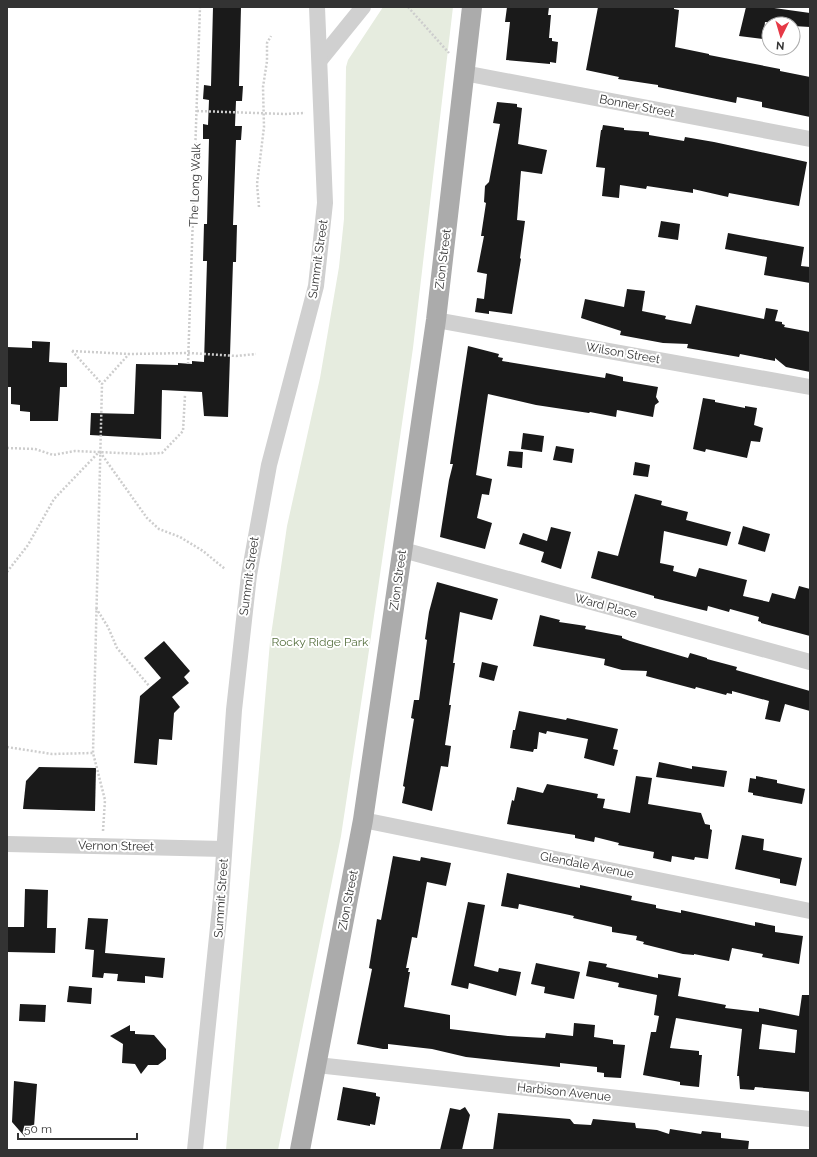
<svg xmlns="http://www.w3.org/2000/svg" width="817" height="1157" viewBox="0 0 817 1157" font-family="Raleway,sans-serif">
	<rect width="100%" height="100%" fill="#fff"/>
	<polygon fill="#e6ecdf" points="383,7 453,7 413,348 367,664 341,836 278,1150 226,1150 270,642 287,526 320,378 339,267 344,219 346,67 348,60"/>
	<g fill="#1a1a1a" fill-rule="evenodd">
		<polygon points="213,7 241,7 239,86 243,86 242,101 236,101 235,126 242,126 241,140 236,140 233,225 237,225 236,262 233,262 228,417 204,416 202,392 162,390 161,439 90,435 91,413 134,414 136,364 178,365 178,363 192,364 192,361 204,362 207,261 203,261 204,224 207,224 209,139 203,139 203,124 208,125 209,100 203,99 204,85 211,86"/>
		<polygon points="507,7 549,7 548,15 551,15 549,38 552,38 552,41 558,42 556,63 550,62 550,64 506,60 510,22 505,22"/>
		<polygon points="598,7 674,7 674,9 679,10 675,47 709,54 709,55 780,69 780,71 810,77 810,117 762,107 762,102 737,97 736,103 658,87 658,85 618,79 619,77 586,70"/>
		<polygon points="746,7 767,7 810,13 810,27 793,26 793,24 765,22 763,39 739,36"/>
		<polygon points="497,102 517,104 517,107 522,108 518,144 547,150 542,174 521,171 517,220 525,221 520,258 521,259 512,314 489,311 489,314 475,312 477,298 484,299 487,274 477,272 484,236 481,236 486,203 484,202 485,186 489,182 500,124 493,123"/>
		<polygon points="603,125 624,128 624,130 649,132 649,135 684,141 685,137 714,142 807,162 799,206 729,193 728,197 693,189 693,193 647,186 646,189 620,185 619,198 602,196 605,168 596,167 601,130 602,130"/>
		<polygon points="661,221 680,224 678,240 658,237"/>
		<polygon points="728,233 804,247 801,266 810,267 810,283 764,275 767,257 725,249"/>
		<polygon points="627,289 645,291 642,311 666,316 665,319 691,324 696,305 764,319 766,308 778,310 775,321 782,322 782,324 785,325 784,327 810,332 810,372 786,367 775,358 775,361 740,354 739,357 687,348 688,344 663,343 620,335 621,331 581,318 585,299 624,307"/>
		<polygon points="32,341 50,342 49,362 67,363 67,387 60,387 58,421 30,421 30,412 20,411 20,405 11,404 11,387 7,387 7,347 32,348"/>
		<polygon points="468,346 499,354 498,357 503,358 502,361 605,378 606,373 623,377 623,381 658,387 656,397 659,402 655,405 653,417 617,410 616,417 590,412 589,413 536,405 488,394 476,475 492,479 489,495 482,494 477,518 492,523 485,549 440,537 449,480 453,464 450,464"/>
		<polygon points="703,398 715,400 715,402 745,408 745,406 757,408 754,425 763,428 760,442 751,441 747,458 706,449 705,452 693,449"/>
		<polygon points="523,433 544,436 542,452 521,449"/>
		<polygon points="556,446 574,449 572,463 553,460"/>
		<polygon points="509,451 523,452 522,468 507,466"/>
		<polygon points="635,462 650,465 648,477 633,475"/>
		<polygon points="635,494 662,501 661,505 688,512 686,520 731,532 727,546 664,531 660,563 674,566 673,571 696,577 699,568 747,580 743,596 769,602 772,593 795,599 799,586 810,589 810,636 761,623 761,622 758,621 759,617 730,609 729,612 708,606 707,611 654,598 654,596 591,578 598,551 618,556"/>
		<polygon points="743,526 770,534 765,552 738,544"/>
		<polygon points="551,527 571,532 561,569 541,562 544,552 519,544 523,533 547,541"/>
		<polygon points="437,582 498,599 492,620 460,612 453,663 455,663 449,705 451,705 445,745 451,746 448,767 441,766 432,811 402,803 405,787 403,786 414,719 411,718 414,700 419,700 427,640 425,639 429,612"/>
		<polygon points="540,615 560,620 559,622 586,626 585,629 622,636 622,638 630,641 688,658 690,653 707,658 707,659 737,667 736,670 810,691 810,711 785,704 780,722 765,719 769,701 732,691 732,694 727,693 726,695 696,687 695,689 646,676 647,671 622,670 604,665 605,659 533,646"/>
		<polygon points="164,641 190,671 184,677 189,683 172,697 180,707 174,713 172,740 159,739 157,765 134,763 140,696 161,678 144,658"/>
		<polygon points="482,662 498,666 494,681 479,677"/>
		<polygon points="519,711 566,720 567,718 618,729 613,749 618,750 614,766 584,758 588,739 547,731 546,734 539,732 537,749 534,749 533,752 510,748 513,730 515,730"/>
		<polygon points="659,762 692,769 692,766 727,771 724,787 656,777"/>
		<polygon points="39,767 96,768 95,811 23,809 26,781"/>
		<polygon points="636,776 652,778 648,804 701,813 705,824 710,825 710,829 712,830 708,859 695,857 694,860 672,856 671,862 653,858 654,852 618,845 619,843 595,837 594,842 575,838 575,835 507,824 510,809 512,800 514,801 517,787 543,793 547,784 598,794 597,798 605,799 603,808 630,813"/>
		<polygon points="756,776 777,780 777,783 805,789 802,804 753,795 753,793 748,792 750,778 756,779"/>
		<polygon points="742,835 764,839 763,850 802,858 796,886 780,883 780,879 735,869"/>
		<polygon points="393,856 420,861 421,857 451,863 446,886 427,882 417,938 412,937 406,968 409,968 408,972 410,972 404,1007 450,1015 450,1029 508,1036 545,1038 546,1033 573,1036 574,1023 595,1025 594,1037 613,1040 613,1044 625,1045 621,1078 604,1077 604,1073 597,1072 597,1067 560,1063 560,1067 466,1057 432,1049 388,1044 388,1049 383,1049 357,1044 372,969 369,968 377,919 381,920"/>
		<polygon points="507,873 580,888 580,885 632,896 631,900 656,905 656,908 681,913 681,910 755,926 755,922 775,926 775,932 803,936 799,964 762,957 763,954 732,948 729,961 694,954 694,955 683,954 643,944 644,942 636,940 637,936 612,932 612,927 573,918 574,916 519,904 518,909 501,906"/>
		<polygon points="25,889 48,890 47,928 56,928 55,953 7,952 7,927 24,927"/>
		<polygon points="468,902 485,905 474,966 498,972 499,968 521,972 516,996 469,983 468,989 451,985"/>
		<polygon points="88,918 108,919 105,953 165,958 163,978 145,976 145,983 117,981 118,974 104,973 103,978 92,977 94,950 85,949"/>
		<path d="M 589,961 L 607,964 L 606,967 L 658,978 L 658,974 L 681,978 L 678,996 L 726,1005 L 725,1008 L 759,1012 L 759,1008 L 799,1016 L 802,995 L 810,995 L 810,1092 L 755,1087 L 754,1090 L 740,1089 L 739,1076 L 737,1076 L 742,1029 L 676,1018 L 670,1048 L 699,1051 L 699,1055 L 702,1055 L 699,1087 L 680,1085 L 680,1082 L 643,1075 L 651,1032 L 656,1032 L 659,1016 L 654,1015 L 657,995 L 618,987 L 619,983 L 586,976 ZM 762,1024 L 797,1030 L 795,1053 L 759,1049 Z"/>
		<polygon points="536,963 580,972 574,999 544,993 545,987 531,984"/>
		<polygon points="69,986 92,988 91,1004 67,1002"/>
		<polygon points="20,1004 46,1005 45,1022 19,1021"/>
		<polygon points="130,1025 130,1031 135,1031 135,1034 154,1035 166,1049 166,1059 158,1065 148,1065 141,1074 135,1064 122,1063 123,1044 110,1036"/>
		<polygon points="14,1081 37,1084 34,1127 26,1126 25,1137 12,1122"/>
		<polygon points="343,1087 376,1093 376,1096 380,1097 375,1125 370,1124 370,1126 337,1120"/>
		<polygon points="465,1107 470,1115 462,1150 440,1150 450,1108 460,1110"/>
		<polygon points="498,1113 570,1119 574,1124 591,1125 593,1119 635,1123 636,1128 657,1130 669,1134 670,1129 701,1134 702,1131 721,1133 721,1138 749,1141 748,1150 493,1150"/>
	</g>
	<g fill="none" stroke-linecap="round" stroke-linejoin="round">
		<g stroke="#cdcdcd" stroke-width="2.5" stroke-dasharray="2 2" stroke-linecap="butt">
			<polyline points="408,7 449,53"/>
			<polyline points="197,111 285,114 305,113"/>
			<polyline points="259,207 257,184 264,127 263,87 267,61 267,43 271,36"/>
			<polyline points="72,351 129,354"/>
			<polyline points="72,351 102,384"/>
			<polyline points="188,364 200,7"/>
			<polyline points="7,448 35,449 53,455 75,451 142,454 162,453 183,431 185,395"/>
			<polyline points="100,452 147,518 159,529 180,537 203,551 225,569"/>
			<polyline points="7,572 28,545 54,499 99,452"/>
			<polyline points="96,608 108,627 117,648 150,687"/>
			<polyline points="7,747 52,754 93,753"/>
			<polyline points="103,831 105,800 93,753 102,384 129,354 189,353 236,356 256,354"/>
		</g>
		<g stroke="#d0d0d0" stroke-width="16">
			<polyline points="320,60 363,7"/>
			<polyline points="464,73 810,139"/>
			<polyline points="436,320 810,387"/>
			<polyline points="403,550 810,662"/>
			<polyline points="363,820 810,911"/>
			<polyline points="7,844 224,849"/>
			<polyline points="317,1065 810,1119"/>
			<polyline points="195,1150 221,898 234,710 249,575 269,465 316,286 325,203 317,7"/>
		</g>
		<polyline stroke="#ababab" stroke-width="20" points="300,1150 363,820 436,320 472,7"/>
	</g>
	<g text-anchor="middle" stroke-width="4" stroke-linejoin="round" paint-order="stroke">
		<g font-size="12" fill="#333" stroke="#fff">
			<text transform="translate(637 106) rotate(11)" y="4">Bonner Street</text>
			<text transform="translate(195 185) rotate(-88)" y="4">The Long Walk</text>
			<text transform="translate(318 259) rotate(-82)" y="4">Summit Street</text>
			<text transform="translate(443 259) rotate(-83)" y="4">Zion Street</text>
			<text transform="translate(623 353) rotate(10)" y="4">Wilson Street</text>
			<text transform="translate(249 576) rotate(-82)" y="4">Summit Street</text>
			<text transform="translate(398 580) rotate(-82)" y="4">Zion Street</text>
			<text transform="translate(606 606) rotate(15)" y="4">Ward Place</text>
			<text transform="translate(116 846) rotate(1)" y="4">Vernon Street</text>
			<text transform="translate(587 865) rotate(11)" y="4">Glendale Avenue</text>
			<text transform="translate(221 898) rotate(-86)" y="4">Summit Street</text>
			<text transform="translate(348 900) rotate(-79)" y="4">Zion Street</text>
			<text transform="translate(564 1092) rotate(6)" y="4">Harbison Avenue</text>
		</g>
		<g font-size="12" fill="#56703f" stroke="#fff">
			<text x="320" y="646">Rocky Ridge Park</text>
		</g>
	</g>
	<rect width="817" height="1157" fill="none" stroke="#333333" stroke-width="16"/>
	<g transform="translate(781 36) rotate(185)"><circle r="19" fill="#ffffff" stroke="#adadad"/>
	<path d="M0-3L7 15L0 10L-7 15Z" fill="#e63946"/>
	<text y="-6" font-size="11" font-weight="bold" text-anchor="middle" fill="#333333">N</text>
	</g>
	<path d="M18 1133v6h119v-6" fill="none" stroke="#333333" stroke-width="2"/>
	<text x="24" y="1133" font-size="12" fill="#333333" stroke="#ffffff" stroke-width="3" paint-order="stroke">50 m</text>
</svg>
